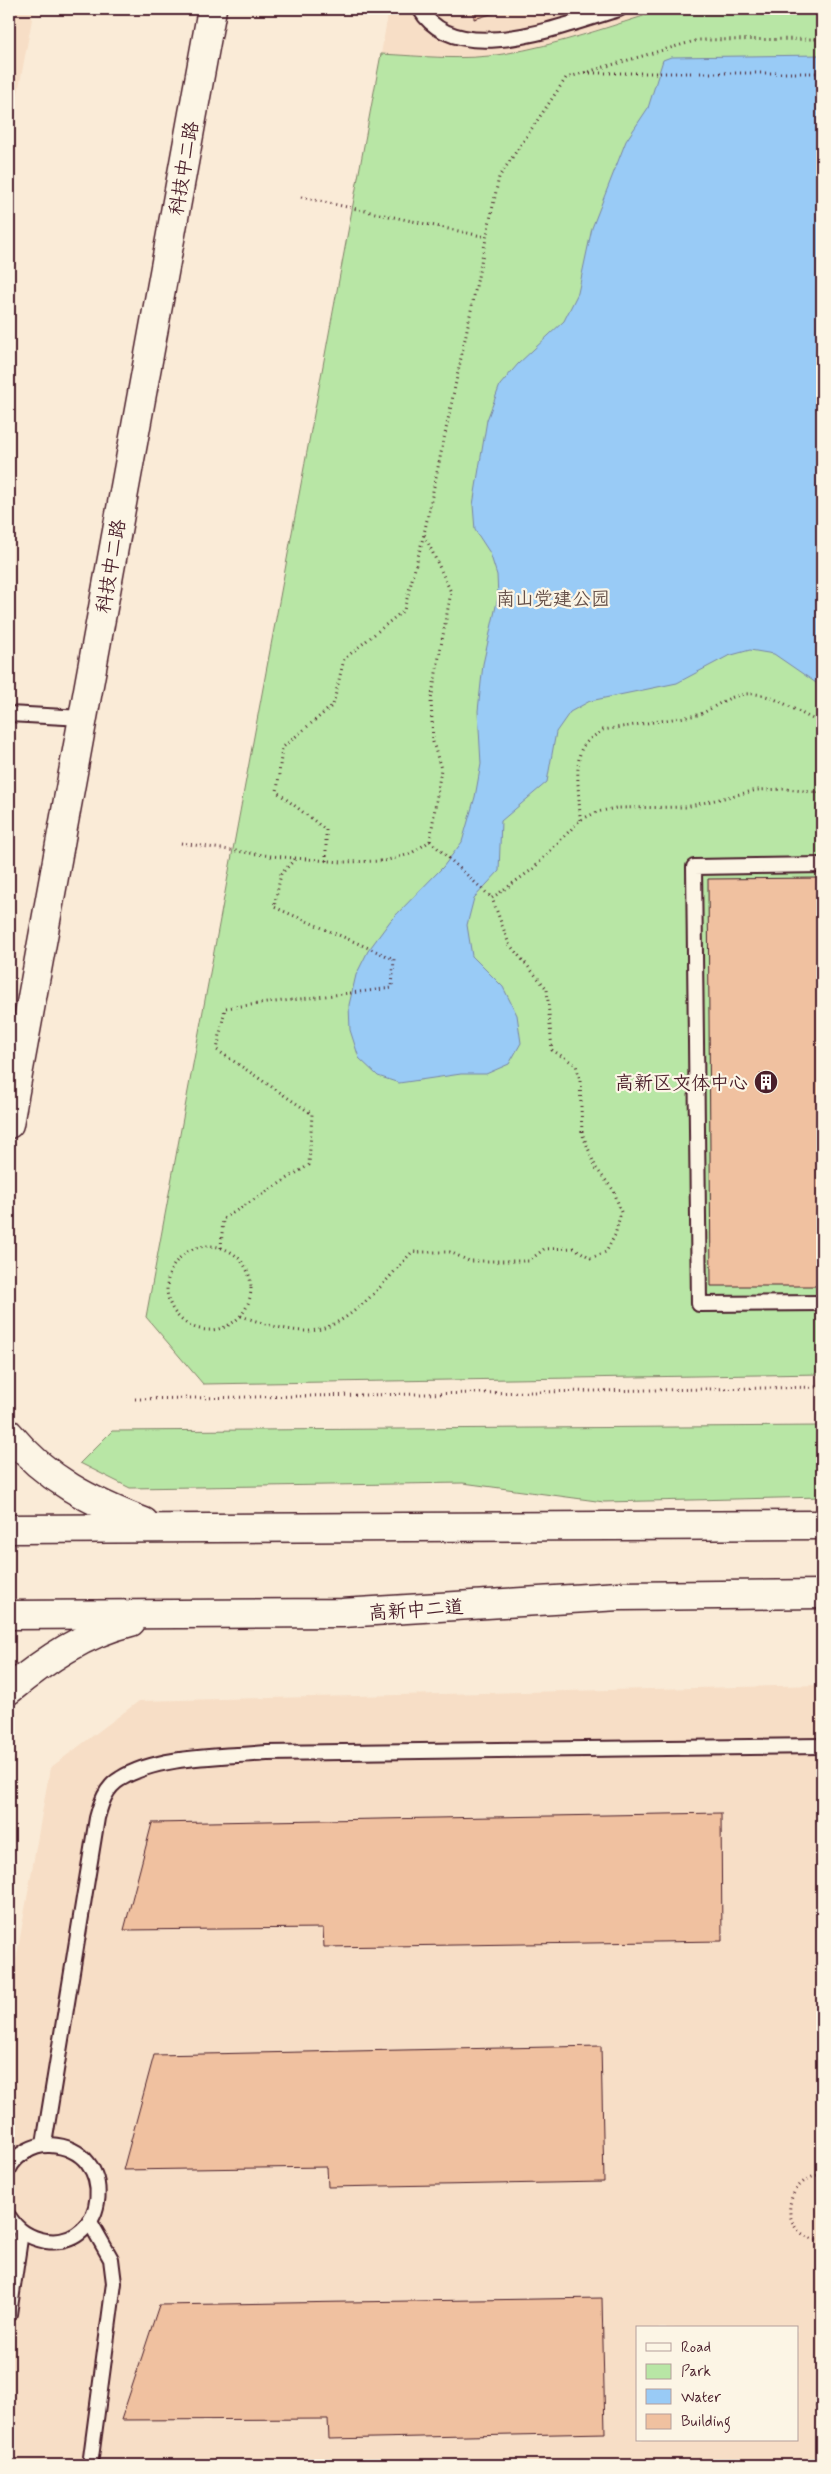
<svg xmlns="http://www.w3.org/2000/svg" width="831" height="2474" viewBox="0 0 831 2474" font-family="Mynerve,'LXGW WenKai TC',sans-serif">
	<rect width="100%" height="100%" fill="#faebd7"/>
	<filter id="ink" filterUnits="userSpaceOnUse"><feTurbulence type="fractalNoise" baseFrequency=".02" numOctaves="2"/><feDisplacementMap in="SourceGraphic" scale="10" xChannelSelector="R" yChannelSelector="G"/><feConvolveMatrix kernelMatrix="1 2 1 2 8 2 1 2 1" color-interpolation-filters="sRGB"/></filter>
	<g filter="url(#ink)">
		<g fill="#f7dec6" fill-rule="evenodd">
			<polygon points="9,9 34,9 9,140"/>
			<polygon points="389,9 666,9 546,45 502,55 464,58 381,54"/>
			<path d="M 822,1685 L 822,2465 L 9,2465 L 9,2000 L 50,1768 L 139,1701 ZM 637,2328 L 797,2328 L 797,2440 L 637,2440 Z"/>
		</g>
		<g fill="#b8e6a5" stroke="#818268">
			<path d="M 666,9 L 822,9 L 822,1374 L 203,1384 L 146,1317 L 381,54 C 421,56 464,61 503,54 C 559,45 613,25 666,9 Z"/>
			<polygon points="822,1426 822,1497 604,1502 463,1483 130,1488 80,1463 112,1431"/>
		</g>
		<polygon fill="#99cbf6" stroke="#7986a5" points="822,55 822,687 774,654 750,650 728,656 677,683 590,701 570,712 556,732 547,782 501,821 499,871 474,898 467,925 472,956 503,987 517,1015 521,1043 509,1064 486,1074 461,1074 399,1083 378,1076 359,1058 350,1030 349,1005 356,975 368,951 391,920 443,867 462,842 475,797 481,764 478,711 483,664 498,597 497,575 490,553 475,530 473,505 487,420 500,385 518,364 564,321 578,293 592,228 626,141 648,108 663,60 671,57"/>
		<g fill="#f0c1a0" stroke="#4a1f2b">
			<polygon points="474,9 508,9 474,19"/>
			<polygon points="822,878 822,1286 711,1286 708,879"/>
			<polygon points="721,1813 722,1941 324,1947 323,1928 124,1930 152,1823"/>
			<polygon points="601,2046 604,2182 328,2187 327,2167 123,2170 154,2055"/>
			<polygon points="602,2298 605,2433 329,2439 328,2419 121,2420 159,2305"/>
		</g>
		<g fill="none" stroke-linecap="round" stroke-linejoin="round">
			<g stroke="#4a1f2b" stroke-width="18">
				<g id="lane">
					<path d="M 420,9 C 456,70 566,24 619,9"/>
					<polyline points="9,714 83,718"/>
					<polyline points="822,865 694,867 699,1304 822,1303"/>
					<path d="M 44,2144 L 97,1818 C 101,1803 106,1787 120,1779 C 158,1755 223,1757 267,1753 L 822,1746"/>
					<path d="M 9,2169 C 15,2155 34,2144 50,2145 C 120,2149 108,2249 46,2241 C 29,2238 18,2231 9,2217"/>
					<polyline points="90,2222 111,2259 114,2283 90,2465"/>
					<polyline points="9,2314 21,2232"/>
				</g>
			</g>
			<g stroke="#4a1f2b" stroke-width="31">
				<g id="secondary">
					<polyline points="9,1124 212,9"/>
					<path d="M 9,1434 C 47,1480 90,1501 144,1522"/>
					<polyline points="9,1529 822,1525"/>
					<polyline points="9,1615 342,1613 619,1596 822,1594"/>
					<path d="M 9,1690 C 45,1660 85,1633 131,1622"/>
				</g>
			</g>
			<g stroke="#4a1f2b" stroke-width="3" stroke-dasharray="1 4" stroke-linecap="butt">
				<polyline points="585,73 822,73"/>
				<polyline points="301,197 486,237"/>
				<polyline points="815,792 822,787"/>
				<path d="M 580,820 C 580,801 574,765 582,748 C 587,740 596,735 603,730 L 698,715 C 711,710 722,700 736,696 C 768,686 793,712 822,723"/>
				<polyline points="430,841 492,898"/>
				<polyline points="181,843 271,856 342,862 384,861 410,854 430,841 441,769 433,742 431,700 451,592 424,534 499,177 566,78 698,40 822,39"/>
				<polyline points="326,861 326,830 277,792 282,748 333,705 344,659 404,610 424,534"/>
				<circle cx="209" cy="1288" r="42"/>
				<polyline points="221,1248 223,1219 309,1165 312,1114 217,1050 225,1008 392,988 394,959 274,907 281,874 296,858"/>
				<path d="M 241,1316 C 262,1323 282,1330 304,1331 C 346,1333 386,1280 412,1252 L 450,1252 L 469,1261 L 529,1261 L 544,1249 L 574,1248 L 591,1258 L 606,1252 L 615,1235 L 621,1212 L 614,1191 L 596,1168 L 582,1133 L 580,1080 L 576,1065 L 552,1050 L 547,989 L 509,944 L 492,898 L 533,869 L 580,820 L 597,812 L 616,808 L 686,807 L 757,790 L 786,789 L 822,793"/>
				<polyline points="135,1399 822,1387"/>
				<path d="M 822,2174 C 779,2182 779,2238 822,2240"/>
				<polyline points="822,2386 816,2404 822,2422"/>
			</g>
			<use href="#lane" stroke="#fcf5e5" stroke-width="14"/>
			<use href="#secondary" stroke="#fcf5e5" stroke-width="28"/>
		</g>
	</g>
	<defs>
		<g id="building-disc" transform="scale(1.25)"><circle r="9.5" fill="#4a1f2b" stroke="#fcf5e5"/><path d="M-4-6H4V6H1V3H-1V6H-4ZM-2.5-4.3h1.7v1.8h-1.7ZM.8-4.3h1.7v1.8H.8ZM-2.5-1h1.7V.8h-1.7ZM.8-1h1.7V.8H.8Z" fill="#fff"/></g>
	</defs>
	<g fill-rule="evenodd">
		<use href="#building-disc" x="766" y="1082"/>
	</g>
	<g text-anchor="middle" stroke-width="4.5" stroke-linejoin="round" paint-order="stroke">
		<g font-size="19" fill="#4a1f2b" stroke="#fcf5e5">
			<text transform="translate(183 168) rotate(-80)" y="7">科技中二路</text>
			<text transform="translate(110 566) rotate(-80)" y="7">科技中二路</text>
			<text transform="translate(416 1609) rotate(-4)" y="7">高新中二道</text>
		</g>
		<g font-size="19" fill="#66514a" stroke="#fcf5e5">
			<text x="553" y="605">南山党建公园</text>
		</g>
		<g font-size="19" fill="#4a1f2b" stroke="#fcf5e5" text-anchor="end">
			<text x="748" y="1089">高新区文体中心</text>
		</g>
	</g>
	<rect width="831" height="2474" fill="none" stroke="#fcf5e5" stroke-width="30"/>
	<rect x="15" y="15" width="801" height="2444" fill="none" stroke="#4a1f2b" stroke-width="2" filter="url(#ink)"/>
	<rect x="636" y="2326" width="162" height="115" fill="#fcf5e5" stroke="#b59f9b"/>
	<rect x="646" y="2343" width="25" height="8" fill="#fcf5e5" stroke="#b59f9b"/>
	<text x="681" y="2352" font-size="15" fill="#4a1f2b">Road</text>
	<rect x="646" y="2364" width="25" height="15" fill="#b8e6a5" stroke="#b59f9b"/>
	<text x="681" y="2376" font-size="15" fill="#4a1f2b">Park</text>
	<rect x="646" y="2389" width="25" height="15" fill="#99cbf6" stroke="#b59f9b"/>
	<text x="681" y="2402" font-size="15" fill="#4a1f2b">Water</text>
	<rect x="646" y="2414" width="25" height="15" fill="#f0c1a0" stroke="#b59f9b"/>
	<text x="681" y="2426" font-size="15" fill="#4a1f2b">Building</text>
</svg>
